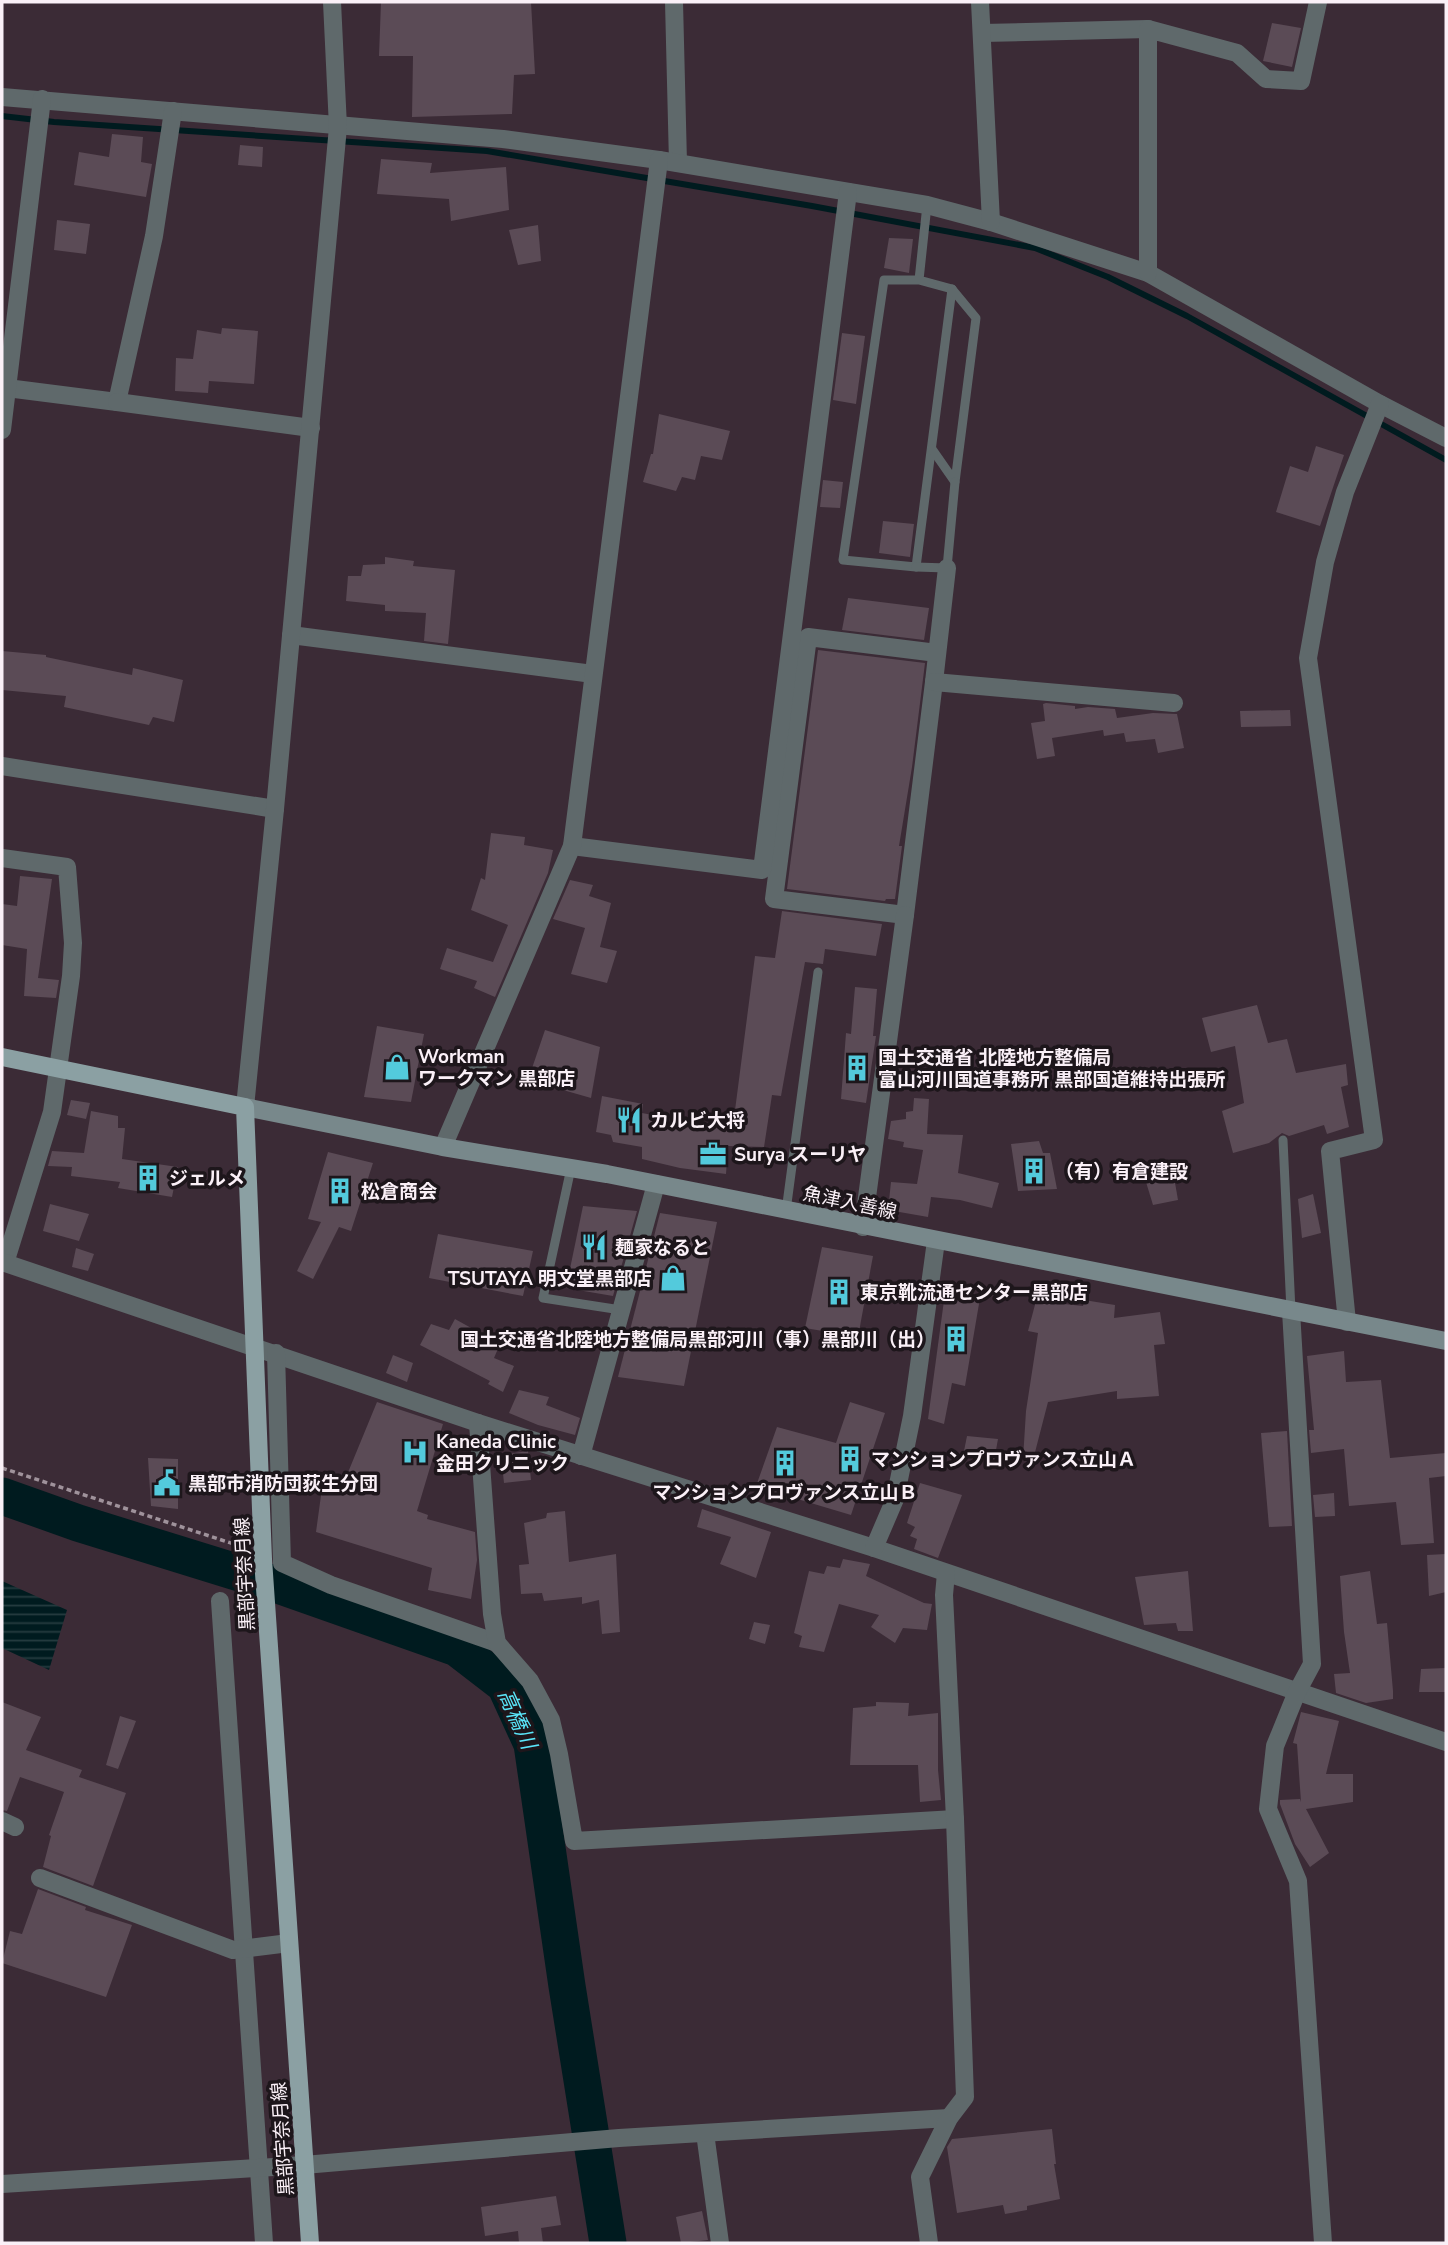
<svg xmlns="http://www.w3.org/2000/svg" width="1448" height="2245" viewBox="0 0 1448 2245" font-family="'Nunito Sans','Noto Sans JP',sans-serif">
	<defs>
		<pattern id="water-rules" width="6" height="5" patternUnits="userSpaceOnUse" patternTransform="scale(1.75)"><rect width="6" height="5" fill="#001b1f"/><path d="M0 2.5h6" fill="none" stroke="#263c40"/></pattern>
	</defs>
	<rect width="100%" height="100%" fill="#3b2b36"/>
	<polygon fill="url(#water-rules)" points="2,1581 67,1610 49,1670 2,1648"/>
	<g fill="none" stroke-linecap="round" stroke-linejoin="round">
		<polyline stroke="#001b1f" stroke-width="6" points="2,116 54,122 487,151 812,206 1035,248 1108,277 1187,316 1446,460"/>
		<polyline stroke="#001b1f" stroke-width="37" points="2,1496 78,1523 281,1586 457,1648 505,1685 532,1744 567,1986 608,2243"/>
	</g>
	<g fill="#5b4b56">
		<polygon points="381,2 531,2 535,74 514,75 512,114 412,117 413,56 379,56"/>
		<polygon points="1272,23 1301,28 1292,67 1263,61"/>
		<polygon points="112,134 143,137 141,162 152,164 146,197 74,185 79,152 109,157"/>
		<polygon points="240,145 263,147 262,167 238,165"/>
		<polygon points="381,159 432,163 430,173 506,167 509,210 451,221 449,199 377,194"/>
		<polygon points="57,220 90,224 86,254 54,250"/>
		<polygon points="538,225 541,261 518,265 509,230"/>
		<polygon points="889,238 913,239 909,273 884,268"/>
		<polygon points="222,328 258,331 254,384 209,381 208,393 175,391 176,358 193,359 197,330 221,334"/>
		<polygon points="842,333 865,336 856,404 833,400"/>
		<polygon points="659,414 730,431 722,460 701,456 695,480 682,477 676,491 643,482 651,454 653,454"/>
		<polygon points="1316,446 1344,455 1320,526 1276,512 1290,466 1308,472"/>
		<polygon points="823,480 843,482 840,508 820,507"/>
		<polygon points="883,521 914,524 910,557 879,553"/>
		<polygon points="385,557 414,561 413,566 455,570 448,644 424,641 426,613 385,611 385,605 346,601 348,576 361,576 363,565 385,564"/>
		<polygon points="848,598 929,608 924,640 842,630"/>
		<polygon points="818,650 925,663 912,767 899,846 902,846 895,899 886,899 885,901 787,889"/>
		<polygon points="2,651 46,655 46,657 132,675 133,668 183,680 174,722 153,717 149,725 64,707 66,696 2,690"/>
		<polygon points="1046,703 1075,706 1075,709 1088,707 1115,709 1117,718 1153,713 1177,714 1184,748 1158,753 1155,739 1126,742 1124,733 1104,736 1103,730 1052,738 1055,756 1037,759 1031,723 1045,721 1043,704"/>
		<polygon points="1290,710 1291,726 1241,727 1240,711"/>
		<polygon points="491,833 525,837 524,845 553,850 548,873 495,997 474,988 477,981 440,969 447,948 493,962 508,925 471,910 481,878 485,880"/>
		<polygon points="20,876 52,879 38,978 59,980 56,998 24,996 27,949 2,945 2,904 17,906"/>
		<polygon points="570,880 593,885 589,896 611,903 600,947 617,951 607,983 571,974 585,928 553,919"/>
		<polygon points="782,911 882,924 876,956 825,949 823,964 805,962 781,1096 772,1095 764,1147 728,1146 726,1174 680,1168 642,1159 642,1147 613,1142 611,1135 596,1132 602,1096 643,1104 642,1113 679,1120 678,1127 714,1128 714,1115 734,1118 755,956 775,958"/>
		<polygon points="855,987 877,989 873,1036 876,1036 866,1103 841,1099 846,1033 851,1034"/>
		<polygon points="1257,1005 1268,1043 1287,1039 1296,1073 1346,1064 1348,1085 1341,1087 1349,1127 1327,1134 1324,1125 1289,1136 1282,1133 1269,1143 1233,1153 1222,1111 1244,1103 1235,1046 1211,1052 1202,1018"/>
		<polygon points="377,1026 424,1034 411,1102 364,1097"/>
		<polygon points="545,1030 600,1047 591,1098 528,1080"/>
		<polygon points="914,1098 929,1099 927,1134 963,1135 958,1173 999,1183 992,1208 960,1200 931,1197 928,1217 888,1210 891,1182 917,1184 923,1150 903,1147 904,1142 888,1139 891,1121 906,1119 906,1112 913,1111"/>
		<polygon points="71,1100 90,1103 86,1119 67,1115"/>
		<polygon points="91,1111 118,1116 118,1128 125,1128 122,1159 178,1167 172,1197 118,1188 120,1182 71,1176 72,1167 48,1166 52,1151 84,1153"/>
		<polygon points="1039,1141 1043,1153 1050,1153 1057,1189 1018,1191 1011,1144"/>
		<polygon points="328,1152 373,1163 351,1231 339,1227 313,1279 297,1271 321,1222 308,1219"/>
		<polygon points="1174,1177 1178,1200 1153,1205 1146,1182"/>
		<polygon points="1313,1194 1321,1233 1302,1238 1298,1199"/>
		<polygon points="50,1204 89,1214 79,1241 43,1231"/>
		<polygon points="583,1206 637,1211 613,1296 566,1288"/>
		<polygon points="660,1213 717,1222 684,1386 618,1377"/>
		<polygon points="438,1234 533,1251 523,1296 429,1278"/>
		<polygon points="822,1247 873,1256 858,1337 805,1328"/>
		<polygon points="76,1248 94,1254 88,1271 72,1267"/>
		<polygon points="945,1293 980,1298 965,1386 952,1383 944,1424 928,1419"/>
		<polygon points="1084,1300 1115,1305 1114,1318 1160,1312 1165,1344 1154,1345 1159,1396 1117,1399 1117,1391 1048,1402 1033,1460 1023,1459 1026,1411 1038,1333 1028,1331 1036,1301 1083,1306"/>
		<polygon points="455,1319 500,1344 494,1358 514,1366 503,1392 488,1384 490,1381 420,1345 431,1324 449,1330"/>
		<polygon points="1344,1351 1346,1382 1381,1380 1390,1458 1446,1453 1446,1476 1429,1478 1434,1543 1401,1545 1396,1502 1349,1506 1344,1449 1311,1453 1309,1430 1314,1430 1307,1356"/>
		<polygon points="393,1355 413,1363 407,1382 386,1373"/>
		<polygon points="519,1390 549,1397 546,1405 580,1418 575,1435 538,1425 509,1413"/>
		<polygon points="377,1402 443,1424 417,1511 428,1515 427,1519 475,1532 477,1560 471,1599 428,1590 432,1568 316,1532 323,1481 342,1487"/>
		<polygon points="850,1402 885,1413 851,1515 794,1498 793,1501 755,1489 777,1427 836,1443"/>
		<polygon points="1287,1431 1292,1526 1269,1527 1261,1433"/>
		<polygon points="967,1436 998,1439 994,1461 963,1456"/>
		<polygon points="528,1451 531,1480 504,1483 501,1455"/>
		<polygon points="148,1458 178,1459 178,1509 151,1506"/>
		<polygon points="920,1483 962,1495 938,1558 914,1549 917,1539 910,1536 915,1527 907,1523"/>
		<polygon points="1334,1493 1335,1516 1315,1517 1313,1495"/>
		<polygon points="702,1509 771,1532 756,1578 720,1564 731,1537 697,1527"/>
		<polygon points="565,1511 569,1562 616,1554 620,1632 602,1634 599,1600 582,1604 582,1597 544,1601 542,1593 521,1594 519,1565 529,1564 524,1523 546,1518 547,1513"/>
		<polygon points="1446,1554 1446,1592 1429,1596 1427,1555"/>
		<polygon points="843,1559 870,1564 866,1576 924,1603 932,1604 927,1630 903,1628 895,1643 871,1627 879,1615 839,1604 824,1652 799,1647 802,1636 794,1633 809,1571 824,1574 827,1566 840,1568"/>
		<polygon points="1188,1571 1193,1631 1178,1631 1176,1623 1144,1625 1135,1577"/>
		<polygon points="1370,1571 1377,1624 1387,1623 1393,1691 1393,1699 1366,1703 1336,1693 1334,1674 1350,1673 1344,1632 1340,1576"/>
		<polygon points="754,1622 770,1625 765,1644 749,1639"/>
		<polygon points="1446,1668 1446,1692 1419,1692 1421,1669"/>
		<polygon points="2,1702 41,1717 26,1750 82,1770 79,1777 126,1793 93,1886 43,1867 51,1836 49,1835 64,1792 20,1777 7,1811 2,1810"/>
		<polygon points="876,1702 909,1703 908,1716 938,1713 938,1770 941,1800 920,1802 918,1765 850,1765 853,1708 876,1706"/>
		<polygon points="1301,1712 1339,1721 1326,1774 1353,1774 1353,1802 1306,1809 1329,1853 1310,1867 1295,1844 1280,1804 1280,1800 1300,1799 1301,1802 1297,1744 1293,1743"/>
		<polygon points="120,1716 136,1721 118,1769 106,1765"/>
		<polygon points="38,1889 86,1907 85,1910 132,1925 106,1997 2,1963 10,1931 22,1934"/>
		<polygon points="1052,2129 1056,2164 1054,2164 1060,2199 1027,2206 1027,2210 1005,2214 1003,2205 957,2213 947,2147 952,2139"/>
		<polygon points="556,2196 561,2225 541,2228 543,2243 519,2243 518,2231 485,2236 481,2207"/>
		<polygon points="702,2211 708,2240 681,2243 676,2217"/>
	</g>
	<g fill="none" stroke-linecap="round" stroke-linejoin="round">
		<polyline stroke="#9f929b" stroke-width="3.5" stroke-dasharray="5 3.5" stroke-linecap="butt" points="2,1468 246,1548"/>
		<g stroke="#5f696b" stroke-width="9">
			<polyline points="919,280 884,280 843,560 916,567 952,289 919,280 927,205"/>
			<polyline points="932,449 955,482 976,318 952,289"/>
			<polyline points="916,567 947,568 955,482"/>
			<polyline points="1283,1140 1291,1311"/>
			<polyline points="571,1168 543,1298 621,1310"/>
			<polyline points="786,1211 818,972"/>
		</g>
		<g stroke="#5f696b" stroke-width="18">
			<polyline points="674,2 678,163"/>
			<polyline points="982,33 1148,29"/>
			<polyline points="2,97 503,139 659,160 927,205 991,222 1148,273 1380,404 1446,438"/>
			<polyline points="1148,273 1148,29 1237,53 1266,79 1301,81 1318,2"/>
			<polyline points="7,388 117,402 154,236 173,111"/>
			<polyline points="117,402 311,428"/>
			<polyline points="2,430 42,99"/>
			<polyline points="291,635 593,674"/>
			<polyline points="937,653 808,637 774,899 905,915 934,682 947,568"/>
			<polyline points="934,682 1174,703"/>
			<polyline points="2,766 275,809"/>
			<polyline points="572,846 762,870 848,192"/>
			<polyline points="2,858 67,867 73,943 71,976 52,1112 5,1263"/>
			<polyline points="443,1147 572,846 659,160"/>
			<polyline points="863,1227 905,915"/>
			<polyline points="2,1262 478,1423 874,1548 1446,1742"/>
			<polyline points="1291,1311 1312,1664 1297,1692 1275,1746 1268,1809 1298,1881 1323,2243"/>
			<polyline points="1347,1322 1330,1151 1374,1140 1308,658 1325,562 1345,492 1380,404"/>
			<polyline points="276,1353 282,1563 331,1585 497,1643"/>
			<polyline points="478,1423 492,1614 497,1643 530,1681 551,1720 559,1754 574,1841 955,1819"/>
			<polyline points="581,1456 656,1184"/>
			<polyline points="874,1548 895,1499 912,1416 936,1241"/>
			<polyline points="220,1601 264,2243"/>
			<polyline points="2,1821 15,1827"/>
			<polyline points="40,1878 233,1950 289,1943"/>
			<polyline points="705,2133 720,2243"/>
			<polyline points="2,2184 304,2165 619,2138 949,2118"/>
			<polyline points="929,2243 920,2177 949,2118 965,2097 955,1819 944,1595 946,1573"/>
		</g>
		<g stroke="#5f696b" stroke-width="18">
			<polyline points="980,2 991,222"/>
			<polyline points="245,1107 275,809 338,127 332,2"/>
		</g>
		<polyline stroke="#78888b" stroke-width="18" points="245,1107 443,1147 607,1174 1446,1341"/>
		<polyline stroke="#8ba0a3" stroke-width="18" points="2,1057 245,1107 263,1559 310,2243"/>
	</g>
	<defs>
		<g id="shop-bare" transform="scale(2.1)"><path d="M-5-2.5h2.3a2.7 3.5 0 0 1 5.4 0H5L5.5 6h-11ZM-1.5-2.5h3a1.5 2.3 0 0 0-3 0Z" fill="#53cadc" stroke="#1d161b" stroke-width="2.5" paint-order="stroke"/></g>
		<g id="building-bare" transform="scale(2.1)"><path d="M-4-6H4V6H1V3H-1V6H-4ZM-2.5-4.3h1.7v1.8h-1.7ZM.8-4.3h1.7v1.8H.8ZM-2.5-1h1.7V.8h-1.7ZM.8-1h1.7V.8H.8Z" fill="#53cadc" stroke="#1d161b" stroke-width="2.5" paint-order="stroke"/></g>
		<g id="restaurant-bare" transform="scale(2.1)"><path d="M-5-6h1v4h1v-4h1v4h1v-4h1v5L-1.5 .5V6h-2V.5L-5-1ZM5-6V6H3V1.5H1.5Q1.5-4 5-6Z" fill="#53cadc" stroke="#1d161b" stroke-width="2.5" paint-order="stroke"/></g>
		<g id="office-bare" transform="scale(2.1)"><path d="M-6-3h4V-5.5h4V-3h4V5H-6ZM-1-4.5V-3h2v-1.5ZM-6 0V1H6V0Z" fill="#53cadc" stroke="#1d161b" stroke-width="2.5" paint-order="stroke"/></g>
		<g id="hospital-bare" transform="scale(2.1)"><path d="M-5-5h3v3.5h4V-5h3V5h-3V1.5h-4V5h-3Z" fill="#53cadc" stroke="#1d161b" stroke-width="2.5" paint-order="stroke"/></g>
		<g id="civic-bare" transform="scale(2.1)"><path d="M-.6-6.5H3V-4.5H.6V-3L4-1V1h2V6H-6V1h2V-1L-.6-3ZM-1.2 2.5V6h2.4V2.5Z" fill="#53cadc" stroke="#1d161b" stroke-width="2.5" paint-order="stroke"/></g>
	</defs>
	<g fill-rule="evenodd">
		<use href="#shop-bare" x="397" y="1067"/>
		<use href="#building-bare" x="857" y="1068"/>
		<use href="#restaurant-bare" x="629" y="1120"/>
		<use href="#office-bare" x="713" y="1154"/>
		<use href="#building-bare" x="1034" y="1171"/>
		<use href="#building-bare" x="148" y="1178"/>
		<use href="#building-bare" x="340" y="1191"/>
		<use href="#restaurant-bare" x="594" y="1247"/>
		<use href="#shop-bare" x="673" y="1278"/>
		<use href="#building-bare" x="839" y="1292"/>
		<use href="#building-bare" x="956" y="1339"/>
		<use href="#hospital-bare" x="415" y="1452"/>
		<use href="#building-bare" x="850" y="1459"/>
		<use href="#building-bare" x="785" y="1463"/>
		<use href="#civic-bare" x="167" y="1483"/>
	</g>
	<g text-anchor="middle" stroke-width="7" stroke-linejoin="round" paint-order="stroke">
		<g font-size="19" font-weight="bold" fill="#faf0f7" stroke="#1d161b" text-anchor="start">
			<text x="418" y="1063">Workman<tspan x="418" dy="22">ワークマン 黒部店</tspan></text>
			<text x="878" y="1064">国土交通省 北陸地方整備局<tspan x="878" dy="22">富山河川国道事務所 黒部国道維持出張所</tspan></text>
			<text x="650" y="1127">カルビ大将</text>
			<text x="734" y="1161">Surya スーリヤ</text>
			<text x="1055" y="1178">（有）有倉建設</text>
			<text x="169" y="1185">ジェルメ</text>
			<text x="361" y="1198">松倉商会</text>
			<text x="615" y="1254">麺家なると</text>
			<text x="652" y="1285" text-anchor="end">TSUTAYA 明文堂黒部店</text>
			<text x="860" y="1299">東京靴流通センター黒部店</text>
			<text x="935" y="1346" text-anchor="end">国土交通省北陸地方整備局黒部河川（事）黒部川（出）</text>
			<text x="436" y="1448">Kaneda Clinic<tspan x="436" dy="22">金田クリニック</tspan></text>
			<text x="871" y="1466">マンションプロヴァンス立山Ａ</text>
			<text x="188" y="1490">黒部市消防団荻生分団</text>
			<text x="785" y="1499" text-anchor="middle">マンションプロヴァンス立山Ｂ</text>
		</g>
		<g font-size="19" fill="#faf0f7" stroke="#1d161b">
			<text transform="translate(850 1202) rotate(12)" y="7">魚津入善線</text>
			<text transform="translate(244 1574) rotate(-93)" y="7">黒部宇奈月線</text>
			<text transform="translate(282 2139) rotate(-94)" y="7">黒部宇奈月線</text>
		</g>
		<g font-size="21" font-style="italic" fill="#5ae6fa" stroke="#1d161b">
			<text transform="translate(517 1719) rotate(66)" y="7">高橋川</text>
		</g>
	</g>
	<rect width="1448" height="2245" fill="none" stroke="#faf0f7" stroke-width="7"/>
</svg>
